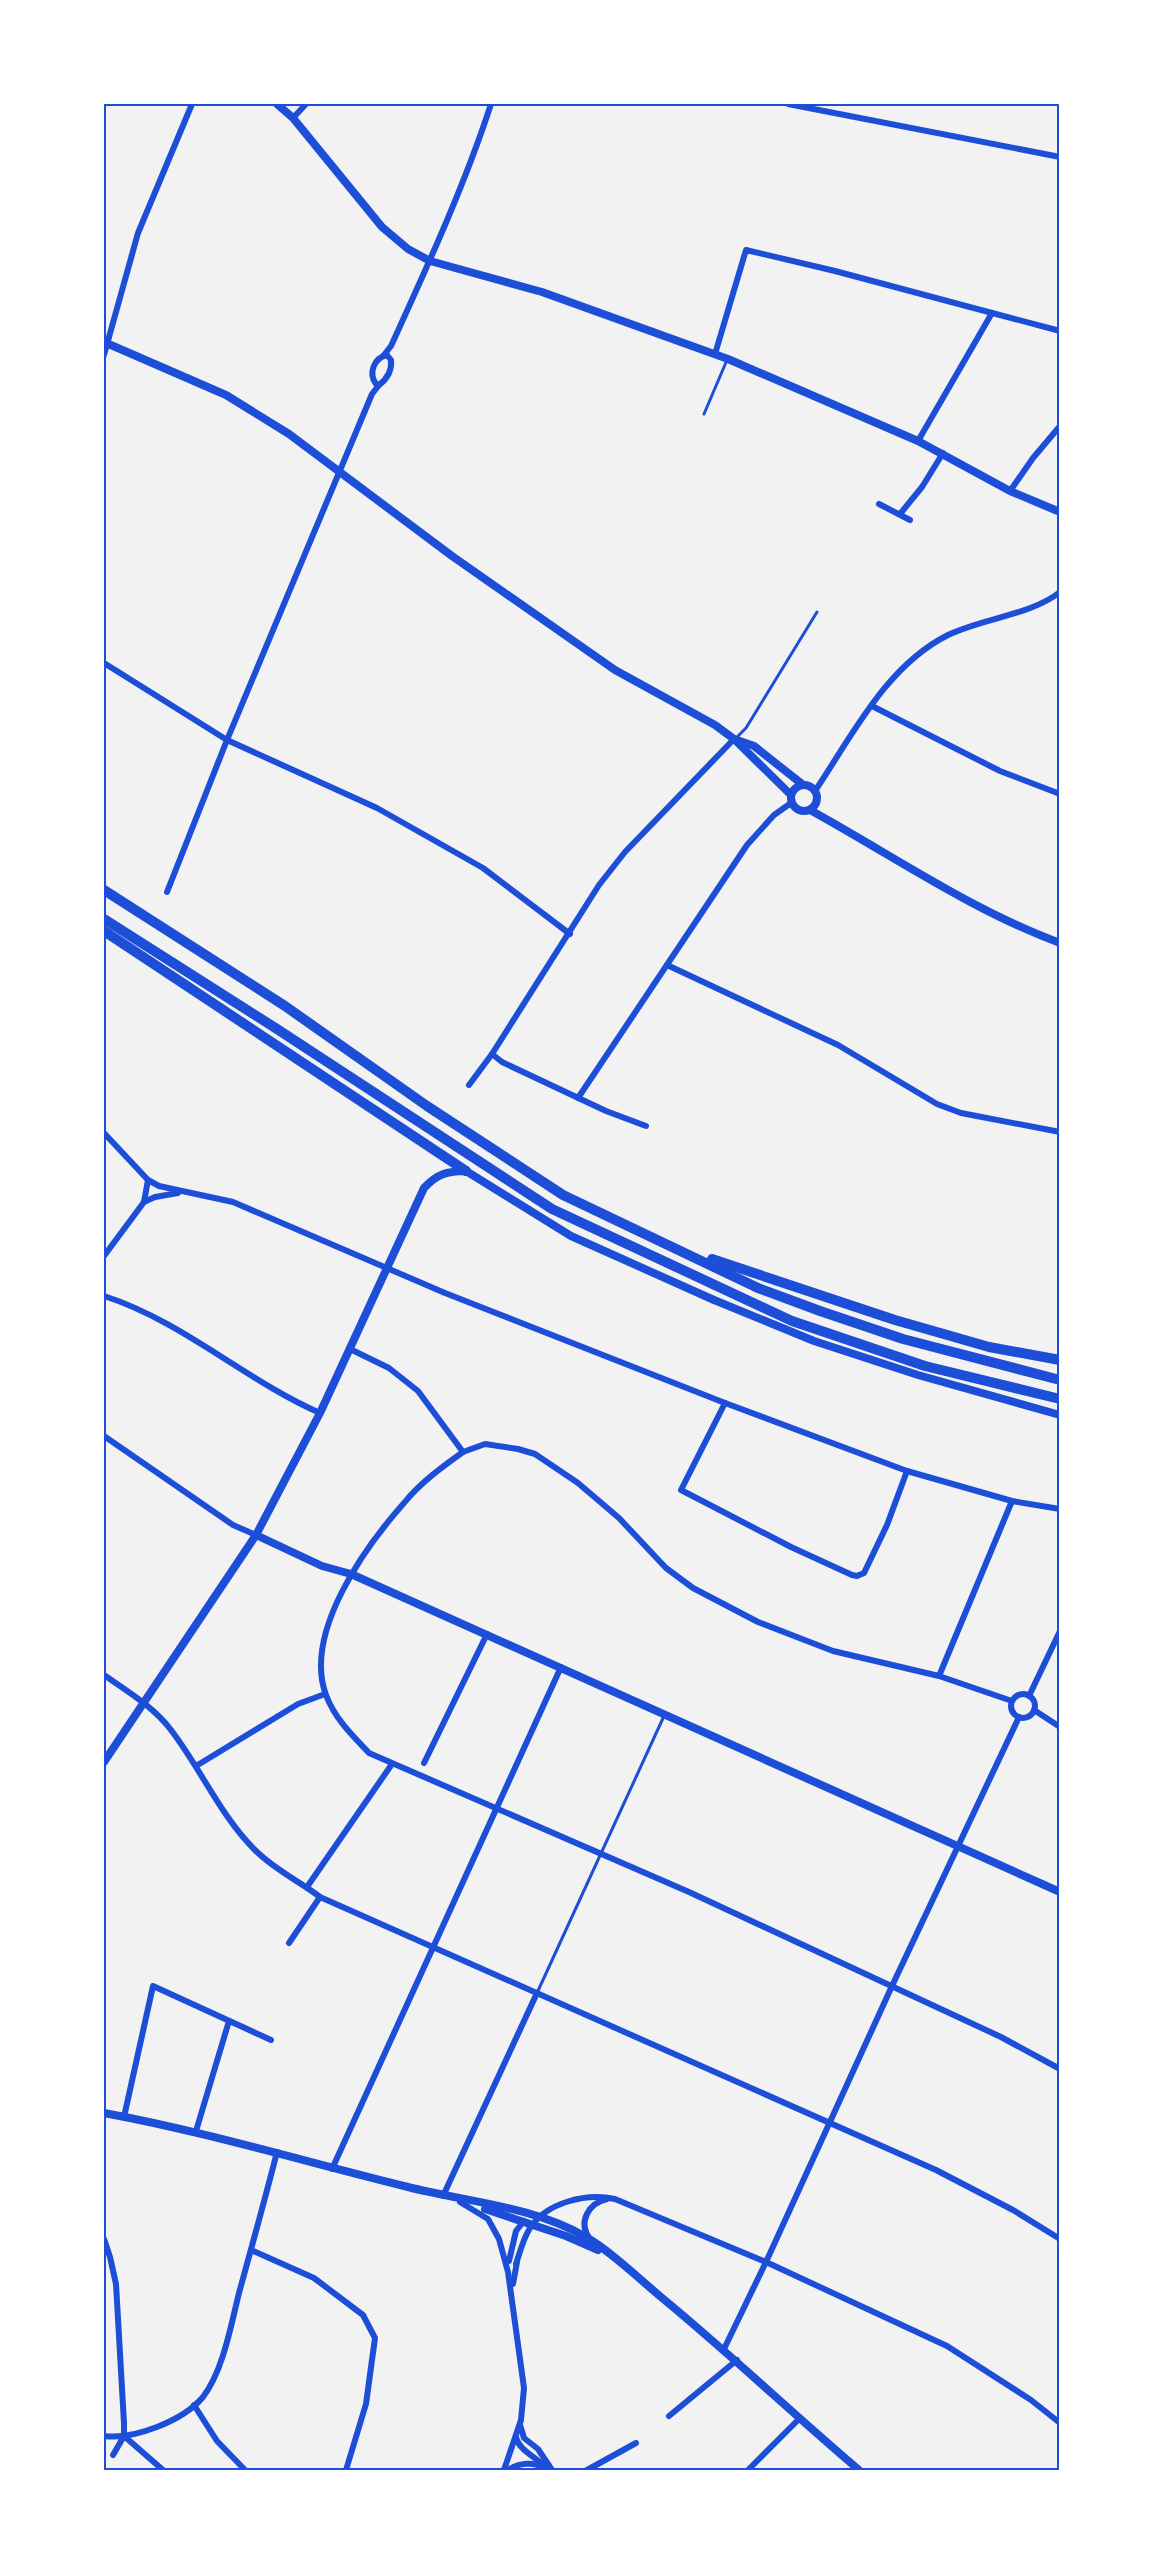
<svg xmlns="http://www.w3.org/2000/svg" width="1163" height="2574" viewBox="0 0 1163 2574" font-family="Rubik,sans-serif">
	<rect width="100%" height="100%" fill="#f2f2f2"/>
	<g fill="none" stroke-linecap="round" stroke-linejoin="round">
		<g stroke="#1d4ed8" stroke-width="3">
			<polyline points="704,414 727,360"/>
			<polyline points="736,738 746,728 817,612"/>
			<polyline points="537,1993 664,1716"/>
		</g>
		<g stroke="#1d4ed8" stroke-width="6">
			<polyline points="788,104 1060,157"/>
			<polyline points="293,118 306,104"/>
			<polyline points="715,354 746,250 835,271 1060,331"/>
			<polyline points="104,355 138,233 192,104"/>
			<path d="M 384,355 L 391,346 C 427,267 464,187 491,104"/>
			<path d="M 387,355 L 391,360 C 392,371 387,379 379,385 L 376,384 C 368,373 374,358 387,355 Z"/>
			<polyline points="918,441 992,313"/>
			<polyline points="1010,491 1033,458 1060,426"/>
			<polyline points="879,504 910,520"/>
			<polyline points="900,514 922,487 943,453"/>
			<polyline points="104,663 227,740 377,808 483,868 570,934"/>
			<polyline points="872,706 1000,771 1060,794"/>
			<path d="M 815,791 C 852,736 886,666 948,635 C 983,618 1031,615 1060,592"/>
			<polyline points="167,892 227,740 372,394 379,385"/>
			<polyline points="667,965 838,1045 937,1104 961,1113 1060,1132"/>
			<polyline points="492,1054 502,1062 606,1111 646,1126"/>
			<polyline points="469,1085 492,1054 599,885 625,852 734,739"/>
			<polyline points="578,1098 747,845 774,815 791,803"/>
			<polyline points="104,1133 148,1180 159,1186 233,1202 445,1293 725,1403 907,1471 1012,1501 1060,1509"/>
			<polyline points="144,1202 155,1197 178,1193"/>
			<polyline points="104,1256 144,1202 148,1180"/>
			<path d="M 104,1296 C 182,1321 245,1380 320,1413"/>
			<polyline points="350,1349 389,1368 418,1391 463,1452 485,1444 518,1449 535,1454 578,1483 619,1518 666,1568 693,1588 758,1622 833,1651 939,1676 1012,1701"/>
			<polyline points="725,1403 681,1490 791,1547 852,1575 857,1576 864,1573 887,1525 907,1471"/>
			<polyline points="104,1436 233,1525 256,1535"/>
			<path d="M 463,1452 C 442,1467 420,1483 404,1503 C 365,1547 303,1633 326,1695 C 335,1719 352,1735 369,1753 L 689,1892 L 1001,2037 L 1060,2069"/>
			<path d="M 104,1675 C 127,1691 154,1707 171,1730 C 201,1769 221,1817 256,1851 C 275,1870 299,1881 320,1897 L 936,2170 L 1013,2210 L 1060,2239"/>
			<polyline points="939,1676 1012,1501"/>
			<circle cx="1023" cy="1706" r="12"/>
			<polyline points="1029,1696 1060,1631"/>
			<polyline points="1034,1710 1060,1727"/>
			<polyline points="424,1763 487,1634"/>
			<polyline points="196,1766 298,1704 325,1694"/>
			<polyline points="307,1887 392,1764"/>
			<polyline points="289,1943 320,1897"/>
			<polyline points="124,2117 153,1986 271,2040"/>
			<polyline points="196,2131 229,2021"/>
			<polyline points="332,2169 561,1667"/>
			<polyline points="443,2196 537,1993"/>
			<polyline points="460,2202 488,2219 499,2239 508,2272 524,2388 521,2420 504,2470"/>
			<polyline points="104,2239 110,2257 116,2284 124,2423 124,2436 113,2455"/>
			<path d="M 590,2239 C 577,2222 589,2203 607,2199"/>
			<polyline points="251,2250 314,2278 363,2315 375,2338 366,2404 346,2470"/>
			<polyline points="509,2261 516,2231 524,2221"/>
			<path d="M 516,2264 C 520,2252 523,2239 530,2228 C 547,2202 586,2193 615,2199 L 766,2262 L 947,2346 L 1031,2400 L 1060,2423"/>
			<polyline points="513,2284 517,2262"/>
			<polyline points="724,2349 766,2262 892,1986 1019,1717"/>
			<polyline points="194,2405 217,2441 245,2470"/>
			<polyline points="669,2416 737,2360"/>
			<polyline points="520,2425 524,2438 538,2449 552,2470"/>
			<path d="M 104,2436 C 133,2440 183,2421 203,2397 C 223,2371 231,2325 239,2293 C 252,2246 265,2199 277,2152"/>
			<polyline points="124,2436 163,2470"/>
			<path d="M 516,2437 C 519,2451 538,2458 548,2469"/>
			<path d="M 508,2470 C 519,2463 533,2461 544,2468"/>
			<polyline points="587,2470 636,2443"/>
			<polyline points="748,2470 799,2419"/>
		</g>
		<g stroke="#1d4ed8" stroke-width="8">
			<polyline points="277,104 293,118 382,227 408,249 430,261 542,292 728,359 918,441 1010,491 1060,512"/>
			<polyline points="104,342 226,395 289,434 452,556 615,670 715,725 734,739 791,795"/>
			<polyline points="737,740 754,746 802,784"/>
			<circle cx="804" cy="798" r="13"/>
			<path d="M 810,810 C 892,855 971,910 1060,943"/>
			<polyline points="256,1535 322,1566 351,1574 1060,1892"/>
			<path d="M 104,1762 L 256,1535 L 320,1413 L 424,1188 C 437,1174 447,1171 466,1171 L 571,1236 L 714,1300 L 814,1341 L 918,1375 L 1060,1415"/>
			<path d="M 104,2113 C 207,2132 306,2162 408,2187 C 467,2202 533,2206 586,2237 C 613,2253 637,2277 661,2297 C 729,2353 792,2413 859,2470"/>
			<polyline points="485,2209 566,2236 598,2250"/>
		</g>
		<g stroke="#1d4ed8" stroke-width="10">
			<polyline points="104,890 285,1006 427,1106 563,1195 758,1288 820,1311 903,1339 1060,1380"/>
			<polyline points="104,919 277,1029 552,1209 792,1321 925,1366 1060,1399"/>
			<polyline points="104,931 466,1171"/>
			<polyline points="712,1259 895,1320 989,1347 1060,1360"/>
		</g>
	</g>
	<rect width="1163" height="2574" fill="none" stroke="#ffffff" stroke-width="210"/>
	<rect x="105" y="105" width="953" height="2364" fill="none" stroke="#1d4ed8" stroke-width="2"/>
</svg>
